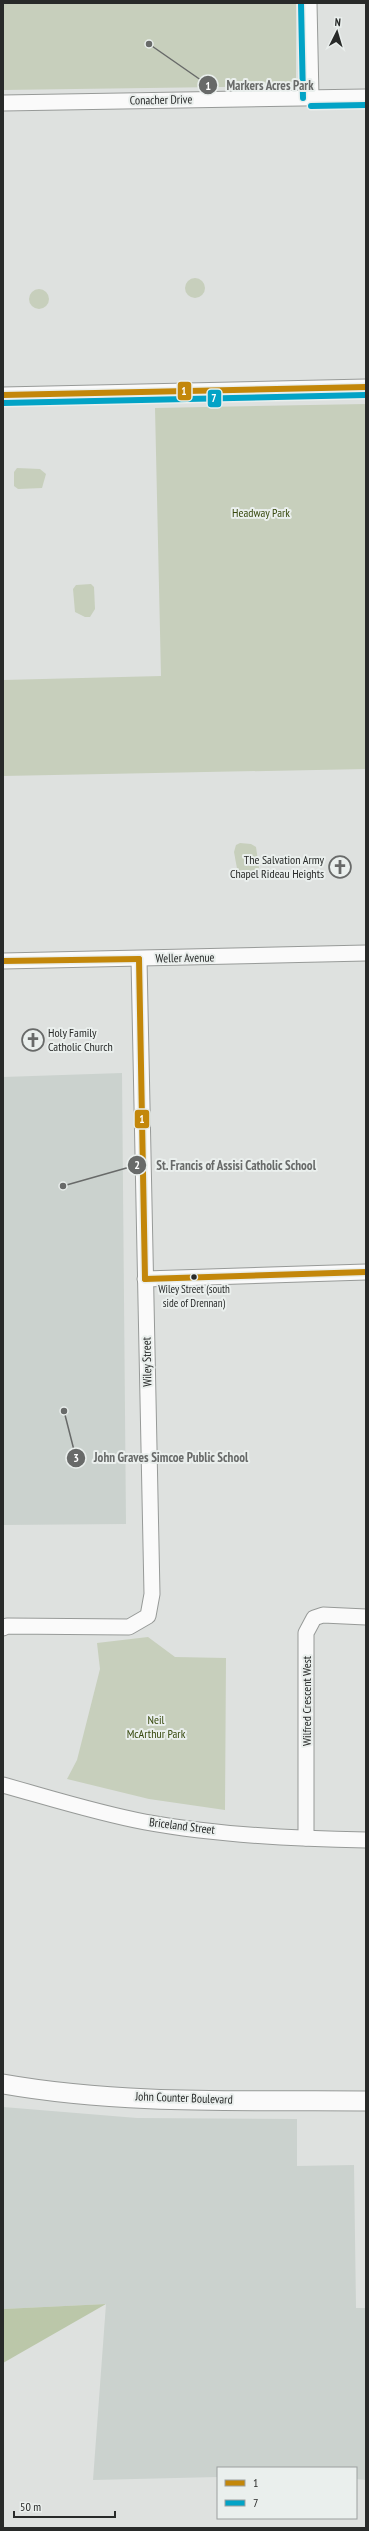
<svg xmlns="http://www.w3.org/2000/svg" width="369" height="2531" viewBox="0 0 369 2531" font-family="'PT Sans Narrow',sans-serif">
	<rect width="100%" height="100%" fill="#dee1df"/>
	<g fill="#cbd2ce">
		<polygon points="122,1073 126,1524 3,1525 3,1077"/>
		<polygon points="3,2107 137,2118 297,2119 297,2166 354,2165 356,2308 366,2308 366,2480 356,2479 356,2468 218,2468 218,2477 93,2480 106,2304 3,2309"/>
	</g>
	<g fill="#c7cfbc">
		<polygon points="3,3 296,3 296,86 3,90"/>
		<circle cx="195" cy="288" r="10"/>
		<circle cx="39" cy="299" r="10"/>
		<polygon points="366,404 366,769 3,776 3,680 161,676 155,408"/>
		<polygon points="17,468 40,469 46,474 42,488 18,489 14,486 14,472"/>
		<polygon points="91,584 94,587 95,609 90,617 85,617 75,612 73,589 76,585"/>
		<polygon points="240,843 251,844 256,847 259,868 256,871 243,876 238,874 234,852 236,845"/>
		<polygon points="148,1637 175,1657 226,1658 225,1810 149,1799 67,1779 77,1760 100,1669 97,1643"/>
	</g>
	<polygon fill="#bbc7a9" points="106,2304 3,2363 3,2309"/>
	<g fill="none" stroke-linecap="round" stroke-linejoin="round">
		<g stroke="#979a98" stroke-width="17">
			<g id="minor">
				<polyline points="309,3 311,98"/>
				<polyline points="3,103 366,97"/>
				<polyline points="3,395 366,387"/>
				<polyline points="3,961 366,953"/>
				<polyline points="145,1279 366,1272"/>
				<polyline points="3,1628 7,1626 129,1627 148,1616 152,1594 139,959"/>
				<path d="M 3,1785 C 50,1798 97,1813 145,1822 C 216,1835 293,1839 366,1840"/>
				<polyline points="306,1838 306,1633 314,1618 323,1615 366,1617"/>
			</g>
		</g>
		<g stroke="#979a98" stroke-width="21">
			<path id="major" d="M 3,2084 C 122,2105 246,2100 366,2101"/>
		</g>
		<use href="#minor" stroke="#fafafa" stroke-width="15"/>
		<use href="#major" stroke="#fafafa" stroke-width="19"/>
		<g stroke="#eaefed" stroke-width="9">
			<g id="bus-1">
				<polyline points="3,395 366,387"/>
				<polyline points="139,959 145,1279"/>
				<polyline points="3,961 139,959"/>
				<polyline points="145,1279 366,1272"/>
			</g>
		</g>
		<g stroke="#eaefed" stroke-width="9">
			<g id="bus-2">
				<polyline points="301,3 303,98"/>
				<polyline points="311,106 366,105"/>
				<polyline points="3,403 366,395"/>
			</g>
		</g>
		<use href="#bus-1" stroke="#c3870a" stroke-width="6"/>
		<use href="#bus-2" stroke="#02a3c6" stroke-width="6"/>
	</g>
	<defs>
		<g id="church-ring" transform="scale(1.15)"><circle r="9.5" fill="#eaefed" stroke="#686a69" stroke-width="1.5"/><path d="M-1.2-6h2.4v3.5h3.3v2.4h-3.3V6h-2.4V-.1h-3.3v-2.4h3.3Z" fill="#686a69"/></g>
	</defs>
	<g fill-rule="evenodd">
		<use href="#church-ring" x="340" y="867"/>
		<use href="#church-ring" x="33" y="1040"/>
	</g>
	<circle fill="#282a29" stroke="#eaefed" stroke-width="1.5" cx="194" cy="1277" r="3.5"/>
	<g text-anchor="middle" stroke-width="4" stroke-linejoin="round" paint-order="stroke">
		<g font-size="11" fill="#282a29" stroke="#eaefed">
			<text x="194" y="1293">Wiley Street (south<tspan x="194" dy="14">side of Drennan)</tspan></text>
		</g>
		<g font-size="12" fill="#282a29" stroke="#eaefed">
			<text transform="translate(161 100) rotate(-1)" y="4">Conacher Drive</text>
			<text transform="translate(185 958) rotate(-1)" y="4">Weller Avenue</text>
			<text transform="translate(147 1362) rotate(-91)" y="4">Wiley Street</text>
			<text transform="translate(307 1701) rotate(-90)" y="4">Wilfred Crescent West</text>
			<text transform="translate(182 1826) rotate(7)" y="4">Briceland Street</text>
			<text transform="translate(184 2098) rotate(2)" y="4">John Counter Boulevard</text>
		</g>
		<g font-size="12" fill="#37490e" stroke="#eaefed">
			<text x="261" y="517">Headway Park</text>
			<text x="156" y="1724">Neil<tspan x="156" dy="14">McArthur Park</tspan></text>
		</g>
		<g font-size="12" fill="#282a29" stroke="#eaefed" text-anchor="end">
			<text x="324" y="864">The Salvation Army<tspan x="324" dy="14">Chapel Rideau Heights</tspan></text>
			<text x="48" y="1037" text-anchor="start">Holy Family<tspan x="48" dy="14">Catholic Church</tspan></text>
		</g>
	</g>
	<path fill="none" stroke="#686a69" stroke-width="1.5" d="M149 44L208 85M63 1186L137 1165M64 1411L76 1458"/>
	<g fill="#686a69" stroke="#eaefed" stroke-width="1.5">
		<circle cx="149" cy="44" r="4"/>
		<circle cx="63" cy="1186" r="4"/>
		<circle cx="64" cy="1411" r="4"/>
		<circle cx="208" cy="85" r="10"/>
		<circle cx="137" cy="1165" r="10"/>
		<circle cx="76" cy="1458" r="10"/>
	</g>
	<g font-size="12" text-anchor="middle" font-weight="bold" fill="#fff">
		<text x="208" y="90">1</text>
		<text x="137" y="1169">2</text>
		<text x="76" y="1462">3</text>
	</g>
	<g font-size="13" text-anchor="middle" font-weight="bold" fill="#686a69" stroke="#eaefed" stroke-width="4" stroke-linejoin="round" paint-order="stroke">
		<text x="270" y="90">Markers Acres Park</text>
		<text x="236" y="1170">St. Francis of Assisi Catholic School</text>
		<text x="171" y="1462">John Graves Simcoe Public School</text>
	</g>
	<g stroke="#eaefed" stroke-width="1.5">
		<rect x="177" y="381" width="15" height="20" rx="4" fill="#c3870a"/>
		<rect x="207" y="389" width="15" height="19" rx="4" fill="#02a3c6"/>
		<rect x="134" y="1109" width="16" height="20" rx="4" fill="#c3870a"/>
	</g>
	<g font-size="11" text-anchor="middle" font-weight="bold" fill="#fff">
		<text x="184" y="395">1</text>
		<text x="214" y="402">7</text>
		<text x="142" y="1123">1</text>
	</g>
	<rect width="369" height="2531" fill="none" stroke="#282a29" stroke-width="8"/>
	<rect x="217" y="2467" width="140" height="52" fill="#eaefed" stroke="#9ca09f"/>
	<rect x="225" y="2480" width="20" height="6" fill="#c3870a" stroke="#9ca09f"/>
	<text x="253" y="2487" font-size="12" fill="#282a29">1</text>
	<rect x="225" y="2500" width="20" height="6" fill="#02a3c6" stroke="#9ca09f"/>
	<text x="253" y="2507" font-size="12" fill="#282a29">7</text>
	<g transform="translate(337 32) rotate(5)" stroke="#eaefed" stroke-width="3" paint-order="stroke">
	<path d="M0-3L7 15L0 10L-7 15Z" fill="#282a29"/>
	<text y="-6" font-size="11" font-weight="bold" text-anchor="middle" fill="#282a29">N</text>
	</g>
	<path d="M14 2511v6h101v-6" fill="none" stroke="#282a29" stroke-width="2"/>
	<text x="20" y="2511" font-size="12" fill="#282a29" stroke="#eaefed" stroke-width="3" paint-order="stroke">50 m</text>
</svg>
